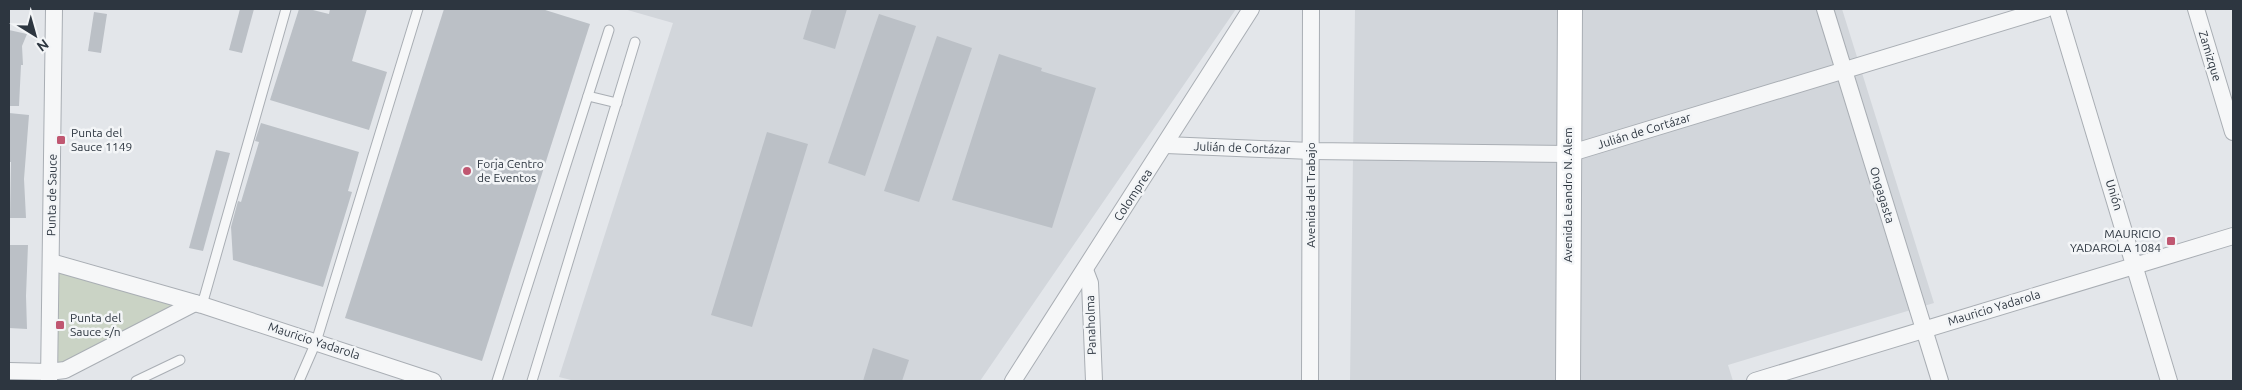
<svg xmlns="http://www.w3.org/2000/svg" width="2242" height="390" viewBox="0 0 2242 390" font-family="Ubuntu,sans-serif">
	<rect width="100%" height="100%" fill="#e3e6ea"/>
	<g fill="#d2d6db">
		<polygon points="624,9 1236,9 980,381 575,381 559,377 673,23"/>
		<polygon points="1355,9 1842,9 1934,303 1728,365 1733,381 1350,381"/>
	</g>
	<polygon fill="#cad3c5" points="51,262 195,303 49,372"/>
	<g fill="#bbc0c6">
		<polygon points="240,9 254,9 242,53 229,50"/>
		<polygon points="299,9 309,9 329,14 330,9 367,9 352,61 387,72 369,130 270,100"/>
		<polygon points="444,9 542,9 590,24 482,361 345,318"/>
		<polygon points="812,9 847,9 835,49 803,39"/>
		<polygon points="94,12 107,14 101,53 88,51"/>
		<polygon points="879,14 916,26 865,176 828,163"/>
		<polygon points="9,30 27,34 22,46 23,65 21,65 19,106 9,106"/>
		<polygon points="937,36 972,48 919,202 884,191"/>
		<polygon points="999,54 1042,68 1041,71 1096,88 1052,228 952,200"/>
		<polygon points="9,113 29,115 24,179 26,218 10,218 11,162 9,162"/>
		<polygon points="261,123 359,152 348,191 352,192 323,287 233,260 231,227 238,201 241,202 259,142 255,141"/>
		<polygon points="767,132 808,144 752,327 711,315"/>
		<polygon points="216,150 230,153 203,251 189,248"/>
		<polygon points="9,245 28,245 26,296 27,329 9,328"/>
		<polygon points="873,348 909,360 902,381 863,381"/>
	</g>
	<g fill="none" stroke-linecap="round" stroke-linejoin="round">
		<g stroke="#a9aeb4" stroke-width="11">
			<g id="lane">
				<polyline points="588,96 617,103"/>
				<polyline points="202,305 286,9"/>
				<polyline points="136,381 180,360"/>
				<polyline points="299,381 316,342 418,9"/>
				<polyline points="497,381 609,30"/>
				<polyline points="532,381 635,42"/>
			</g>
		</g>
		<g stroke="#a9aeb4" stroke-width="18">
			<g id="street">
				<polyline points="1825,9 1940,381"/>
				<polyline points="2057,9 2169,381"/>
				<polyline points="2196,9 2233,132"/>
				<polyline points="1166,145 1311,151 1568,154 2046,9"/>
				<polyline points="51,262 202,305 433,381"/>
				<polyline points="1085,270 1090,283 1094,381"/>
				<polyline points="9,371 49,372 65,370 195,303"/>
				<polyline points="49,381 54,9"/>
				<polyline points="1013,381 1251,9"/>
				<polyline points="1310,381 1311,9"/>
				<polyline points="1755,381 2233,236"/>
			</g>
		</g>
		<g stroke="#a9aeb4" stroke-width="26">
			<polyline id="secondary" points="1568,381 1570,9"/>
		</g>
		<use href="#lane" stroke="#f6f7f8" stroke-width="9"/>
		<use href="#street" stroke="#f6f7f8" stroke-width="16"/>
		<use href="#secondary" stroke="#fff" stroke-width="24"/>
	</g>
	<g fill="#c05771" stroke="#f3f5f7" stroke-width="2">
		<rect x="56" y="135" width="10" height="10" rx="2.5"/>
		<circle cx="467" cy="171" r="5"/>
		<rect x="2166" y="236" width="10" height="10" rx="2.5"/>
		<rect x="55" y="320" width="10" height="10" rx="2.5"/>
	</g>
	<g text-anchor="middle" stroke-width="5" stroke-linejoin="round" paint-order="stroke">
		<g font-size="12" fill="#2d3640" stroke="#f3f5f7">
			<text transform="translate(2210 56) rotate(73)" y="4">Zamizque</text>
			<text transform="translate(1644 131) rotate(-17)" y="4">Julián de Cortázar</text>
			<text transform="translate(1242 148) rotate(2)" y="4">Julián de Cortázar</text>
			<text transform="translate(52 195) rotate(-89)" y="4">Punta de Sauce</text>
			<text transform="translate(1133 195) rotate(-57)" y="4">Colomprea</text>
			<text transform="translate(1311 195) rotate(-90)" y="4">Avenida del Trabajo</text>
			<text transform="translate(1568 195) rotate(-90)" y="4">Avenida Leandro N. Alem</text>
			<text transform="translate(1882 195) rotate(73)" y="4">Ongagasta</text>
			<text transform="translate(2114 195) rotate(73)" y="4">Unión</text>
			<text transform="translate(1994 308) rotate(-17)" y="4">Mauricio Yadarola</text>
			<text transform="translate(1091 325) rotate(-92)" y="4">Panaholma</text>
			<text transform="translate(314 341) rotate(18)" y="4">Mauricio Yadarola</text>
		</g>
		<g font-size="12" fill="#2d3640" stroke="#f3f5f7" text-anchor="start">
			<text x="71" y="137">Punta del<tspan x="71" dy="14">Sauce 1149</tspan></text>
			<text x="477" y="168">Forja Centro<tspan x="477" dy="14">de Eventos</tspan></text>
			<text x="2161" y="238" text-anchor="end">MAURICIO<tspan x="2161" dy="14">YADAROLA 1084</tspan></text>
			<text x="70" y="322">Punta del<tspan x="70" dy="14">Sauce s/n</tspan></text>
		</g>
	</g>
	<rect width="2242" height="390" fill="none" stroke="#2d3640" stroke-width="20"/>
	<g transform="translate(35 35) rotate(143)" stroke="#f3f5f7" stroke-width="4" paint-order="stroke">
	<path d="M0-4L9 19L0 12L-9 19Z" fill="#2d3640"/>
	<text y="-8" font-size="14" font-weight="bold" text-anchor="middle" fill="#2d3640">N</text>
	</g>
</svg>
